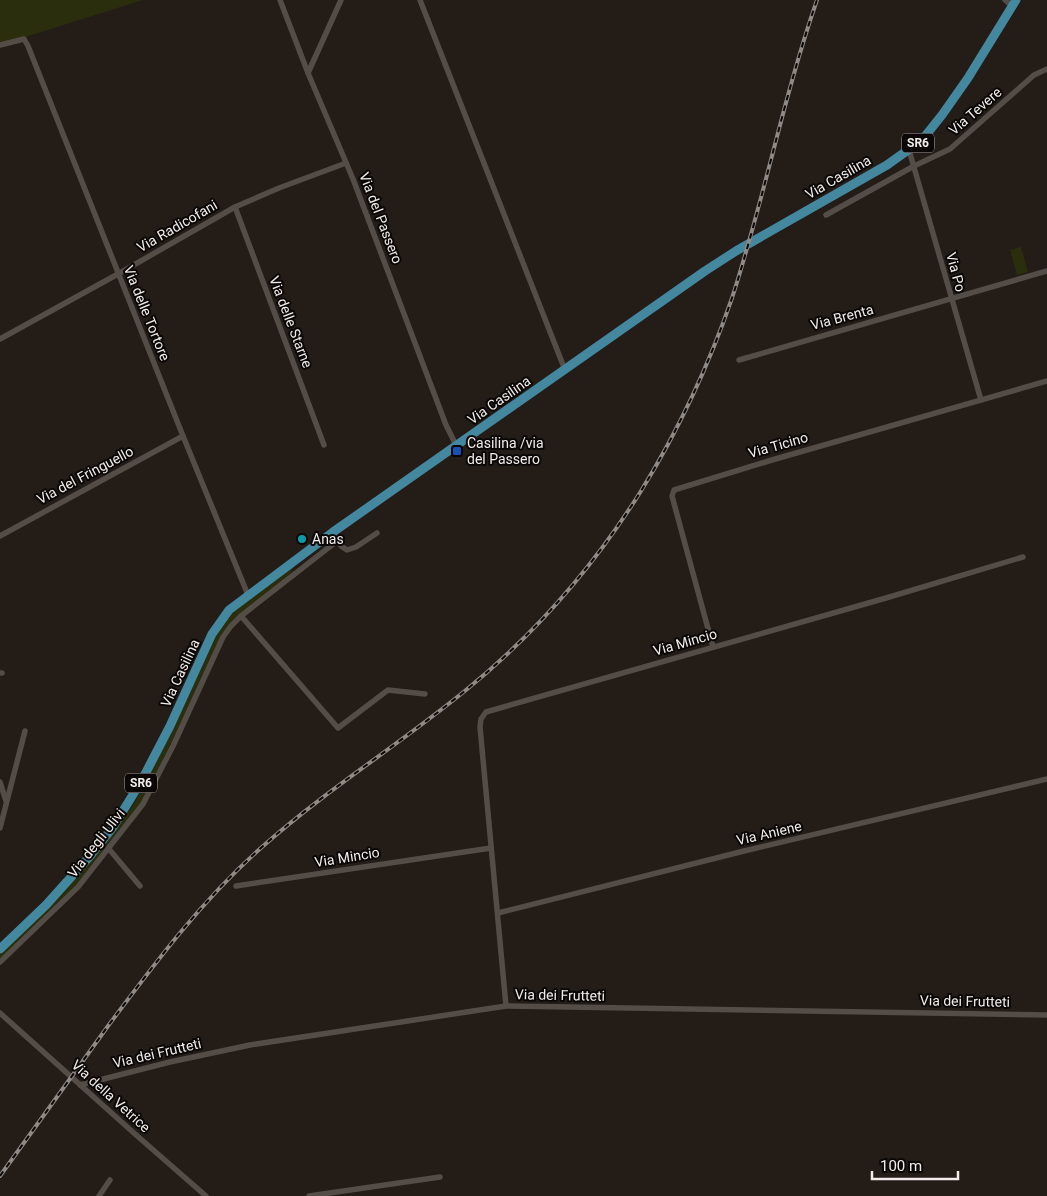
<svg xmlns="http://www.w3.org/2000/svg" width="1047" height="1196" viewBox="0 0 1047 1196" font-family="Roboto,sans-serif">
	<rect width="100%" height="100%" fill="#231c17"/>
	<g fill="#2a2e0c">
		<polygon points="0,0 143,0 0,45"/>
		<polygon points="1021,247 1028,272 1017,275 1010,250"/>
		<polygon points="295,564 289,577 230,626 142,801 85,877 0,961 0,954 20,935 108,840 134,804 172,732 219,630 232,613"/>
	</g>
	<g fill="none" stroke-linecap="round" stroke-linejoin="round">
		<g stroke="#544c46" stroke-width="5.5">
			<polyline points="280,0 308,73 353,179 446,425 457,447"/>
			<polyline points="420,0 565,370"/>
			<polyline points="1005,0 1012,6"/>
			<polyline points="0,45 24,39 28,46 183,436 248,595"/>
			<polyline points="308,73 341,0"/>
			<polyline points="909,150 981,400"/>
			<polyline points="235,207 324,445"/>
			<polyline points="826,215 914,166 950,149 1034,75 1047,69"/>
			<polyline points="0,339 118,274 235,207 279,188 346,163"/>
			<polyline points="739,360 1047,271"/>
			<polyline points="333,532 341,546 347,550 356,547 377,533"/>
			<polyline points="0,536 183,436"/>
			<polyline points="241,616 338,728 388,690 425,694"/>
			<polyline points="713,647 672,496 674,490 772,460 1047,381"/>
			<polyline points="0,673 2,673"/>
			<polyline points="0,782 6,801"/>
			<polyline points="0,828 25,731"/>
			<polyline points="109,849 140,886"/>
			<polyline points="236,886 491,848"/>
			<polyline points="498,913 744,851 1047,779"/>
			<polyline points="0,962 78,887 143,804 173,746 223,637 231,626 241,616 337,541"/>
			<polyline points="506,1006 480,727 481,719 486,712 886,598 1023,557"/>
			<polyline points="0,1013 135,1134 206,1196"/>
			<polyline points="80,1085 170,1062 250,1045 506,1006 1047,1015"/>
			<polyline points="99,1196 110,1180"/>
			<polyline points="309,1196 440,1177"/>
		</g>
		<polyline stroke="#43889f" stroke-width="9" points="0,949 46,905 90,856 113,827 142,780 170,726 212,634 229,610 333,532 705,271 736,251 887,165 915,145 926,135 942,115 968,78 1016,0"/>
		<g stroke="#908a86" stroke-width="4">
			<path id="rail" d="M 0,1176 C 36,1126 72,1076 108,1026 C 155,963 202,900 262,847 C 326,790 400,744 466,690 C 535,634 594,566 641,491 C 678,431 709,365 732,298 C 764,200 783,98 817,0"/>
		</g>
		<use href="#rail" stroke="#0a0706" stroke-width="2" stroke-dasharray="5.5" stroke-linecap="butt"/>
	</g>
	<rect fill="#1a4fb4" stroke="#0a0706" stroke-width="2" x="452" y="446" width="10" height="10" rx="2.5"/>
	<circle fill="#0f9aa8" stroke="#0a0706" stroke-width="2" cx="302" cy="539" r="5"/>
	<g text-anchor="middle" stroke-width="4" stroke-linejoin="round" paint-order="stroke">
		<g fill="#0a0706" stroke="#aca7a5" stroke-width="1">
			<rect x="902" y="133.5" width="32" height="19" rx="4"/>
			<rect x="125" y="773.5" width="32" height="19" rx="4"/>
		</g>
		<g font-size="12" font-weight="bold" fill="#f1ece9">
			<text x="918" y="147">SR6</text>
			<text x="141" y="787">SR6</text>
		</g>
		<g font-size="14" fill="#f1ece9" stroke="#0a0706">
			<text transform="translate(975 111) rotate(-41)" y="5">Via Tevere</text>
			<text transform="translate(838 177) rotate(-30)" y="5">Via Casilina</text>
			<text transform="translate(381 218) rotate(69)" y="5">Via del Passero</text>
			<text transform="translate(177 226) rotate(-30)" y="5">Via Radicofani</text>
			<text transform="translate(956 272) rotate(75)" y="5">Via Po</text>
			<text transform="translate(147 313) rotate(68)" y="5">Via delle Tortore</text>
			<text transform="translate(842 317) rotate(-15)" y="5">Via Brenta</text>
			<text transform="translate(291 322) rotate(69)" y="5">Via delle Starne</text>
			<text transform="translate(499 400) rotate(-35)" y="5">Via Casilina</text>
			<text transform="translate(778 445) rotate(-16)" y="5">Via Ticino</text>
			<text transform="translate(85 475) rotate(-28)" y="5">Via del Fringuello</text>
			<text transform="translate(685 642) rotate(-16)" y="5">Via Mincio</text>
			<text transform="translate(180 673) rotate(-65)" y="5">Via Casilina</text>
			<text transform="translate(769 833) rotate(-13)" y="5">Via Aniene</text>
			<text transform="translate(96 843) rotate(-52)" y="5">Via degli Ulivi</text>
			<text transform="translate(347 857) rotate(-9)" y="5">Via Mincio</text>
			<text transform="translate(560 995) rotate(1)" y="5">Via dei Frutteti</text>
			<text transform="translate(965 1001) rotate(1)" y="5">Via dei Frutteti</text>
			<text transform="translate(157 1053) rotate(-13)" y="5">Via dei Frutteti</text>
			<text transform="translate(111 1096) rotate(42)" y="5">Via della Vetrice</text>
		</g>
		<g font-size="14" fill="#f1ece9" stroke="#0a0706" text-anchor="start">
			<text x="467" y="448">Casilina /via<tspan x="467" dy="16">del Passero</tspan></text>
			<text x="312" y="544">Anas</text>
		</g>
	</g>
	<path d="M872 1171v8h86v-8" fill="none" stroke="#f1ece9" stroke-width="2.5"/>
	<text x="880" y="1171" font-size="15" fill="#f1ece9" stroke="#0a0706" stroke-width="4" paint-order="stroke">100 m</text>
</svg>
